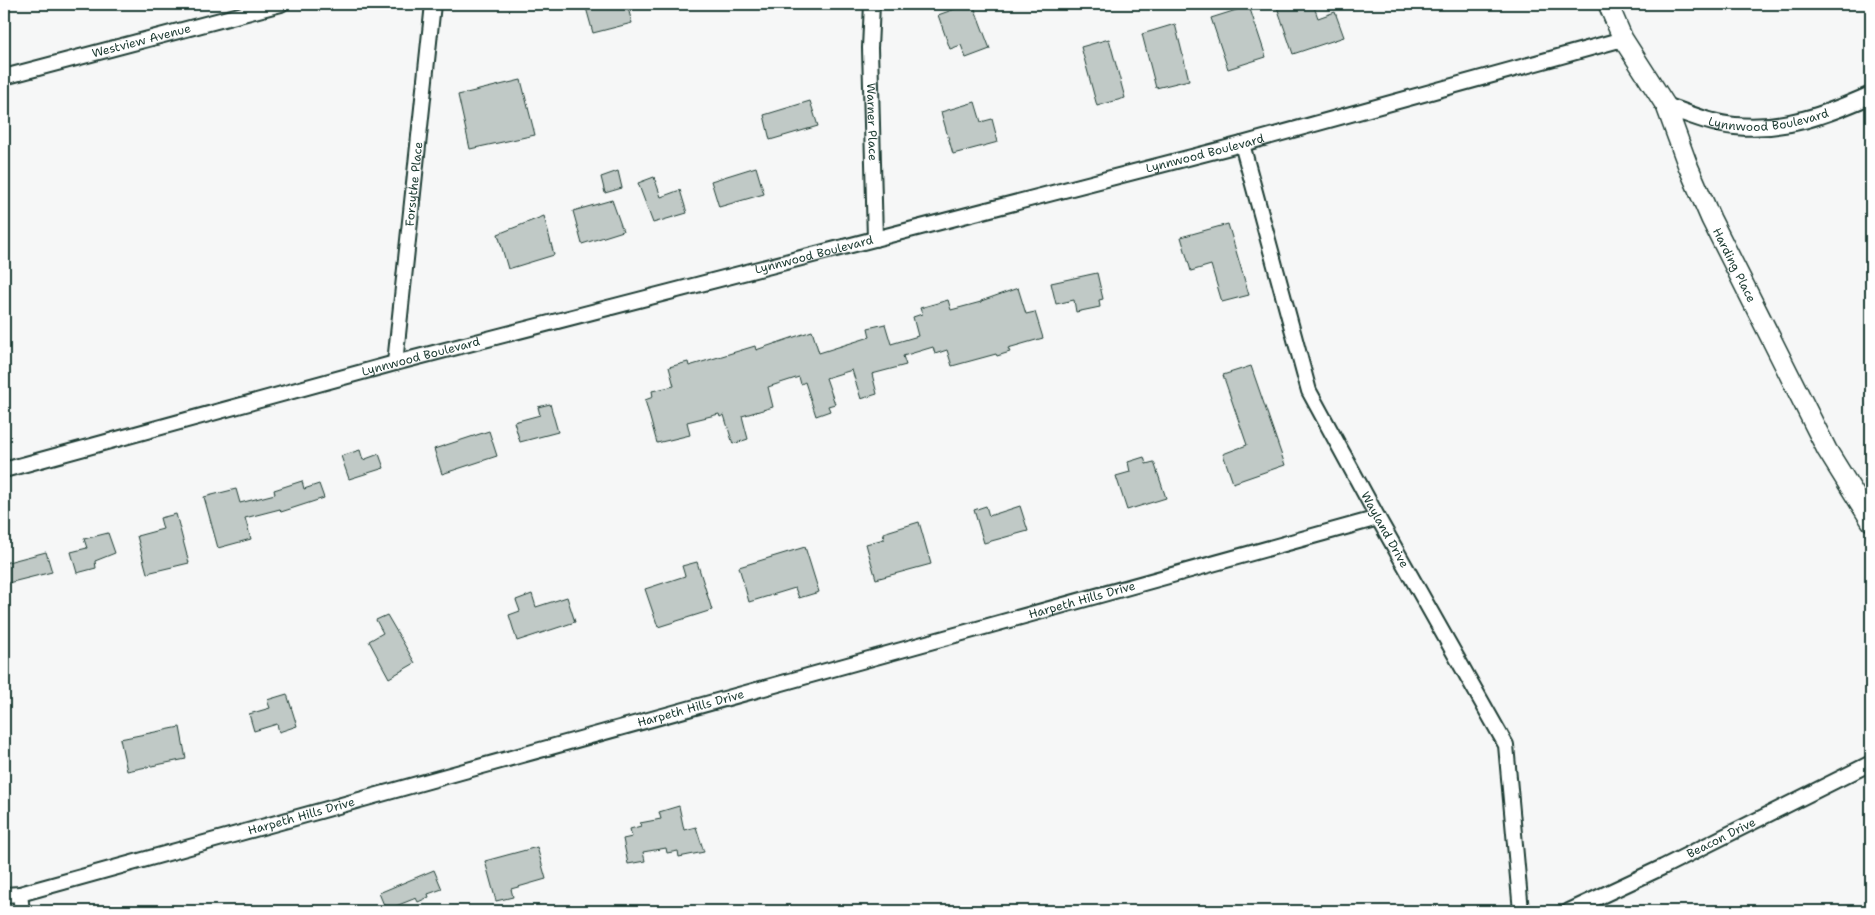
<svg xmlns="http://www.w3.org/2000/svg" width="1875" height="915" viewBox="0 0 1875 915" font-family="'Shantell Sans',sans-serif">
	<rect width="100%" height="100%" fill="#f6f7f7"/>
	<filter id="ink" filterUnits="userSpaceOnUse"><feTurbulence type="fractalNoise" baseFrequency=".02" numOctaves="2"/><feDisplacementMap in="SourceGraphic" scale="10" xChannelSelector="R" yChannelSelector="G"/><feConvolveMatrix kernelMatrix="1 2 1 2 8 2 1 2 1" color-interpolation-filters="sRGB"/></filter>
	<g filter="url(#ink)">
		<g fill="#c0c9c6" stroke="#1f3d34">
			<polygon points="585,4 627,4 632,23 593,33"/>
			<polygon points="969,4 973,4 990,49 966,58 961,45 950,49 938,15"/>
			<polygon points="1276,4 1313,4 1318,18 1335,12 1344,37 1293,54"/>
			<polygon points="1249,6 1266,57 1228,69 1211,18"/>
			<polygon points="1175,24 1189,80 1156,88 1142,34"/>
			<polygon points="1109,39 1125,98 1097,106 1081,47"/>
			<polygon points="521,80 535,135 470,149 458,95"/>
			<polygon points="810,101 818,126 770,140 764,115"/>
			<polygon points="975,102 981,122 992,119 998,142 953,154 941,112"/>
			<polygon points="756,167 764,194 719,207 711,181"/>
			<polygon points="618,171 622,188 605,193 601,177"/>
			<polygon points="654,177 661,197 680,190 687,213 653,223 638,183"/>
			<polygon points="612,200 623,231 582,244 573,211"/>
			<polygon points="544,216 554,255 508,269 498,234"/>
			<polygon points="1228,224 1249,295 1222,302 1211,265 1191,271 1181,237"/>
			<polygon points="1097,273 1103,299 1099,300 1100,307 1076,312 1074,300 1056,304 1051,283"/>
			<polygon points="1018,288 1026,314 1035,312 1043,338 1008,348 1010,352 997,356 996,354 952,366 947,350 935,354 933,347 903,356 906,365 872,374 877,394 861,399 852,370 826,378 835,404 828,406 830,411 816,416 805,382 801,384 799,377 768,387 773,407 742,416 748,439 733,444 724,415 720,417 719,414 687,422 690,435 657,443 645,400 653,397 652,391 674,386 669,367 688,362 689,366 755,346 756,350 812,331 819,353 870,337 868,328 885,324 891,344 918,336 913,317 922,314 920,308 948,300 951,310 981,302 981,301"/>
			<polygon points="1251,366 1285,465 1233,483 1223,454 1247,445 1223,375"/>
			<polygon points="550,404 558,432 520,442 514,422 540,415 538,407"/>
			<polygon points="489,431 497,456 442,474 434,449"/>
			<polygon points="360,450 363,460 379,454 384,468 349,479 341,456"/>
			<polygon points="1144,457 1146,464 1154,462 1166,498 1127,510 1116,476 1130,472 1128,462"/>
			<polygon points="302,481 304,489 319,484 324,498 281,512 280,509 245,518 251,539 218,548 204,497 236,489 240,503 275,494 274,490"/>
			<polygon points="986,506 989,516 1020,506 1028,531 984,543 974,510"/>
			<polygon points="176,514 189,563 147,573 137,536 163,529 160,518"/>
			<polygon points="919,522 931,564 876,579 866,544 884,539 883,533"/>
			<polygon points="108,533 115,553 95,561 96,568 77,573 71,552 87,548 84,539"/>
			<polygon points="805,547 819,592 799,598 795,588 749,602 739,567"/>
			<polygon points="46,552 52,572 4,584 4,563"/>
			<polygon points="697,562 712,610 658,627 645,589 685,576 682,566"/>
			<polygon points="532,594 536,607 567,597 575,622 517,641 509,615 520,611 516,600"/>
			<polygon points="387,615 415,663 389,678 369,641 383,633 376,620"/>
			<polygon points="287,694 297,726 279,732 277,724 254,731 249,714 270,708 267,700"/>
			<polygon points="180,727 186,759 127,771 120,739"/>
			<polygon points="679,806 684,830 696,827 704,852 679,857 678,851 667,853 666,848 643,852 645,861 628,864 623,839 632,837 630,829 641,826 640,823 661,819 659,812"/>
			<polygon points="537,847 546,879 511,889 513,897 496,901 485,861"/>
			<polygon points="434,870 442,889 428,894 429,897 418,902 416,898 386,910 379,893"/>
		</g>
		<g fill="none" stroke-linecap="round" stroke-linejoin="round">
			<g stroke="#1f3d34" stroke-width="18">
				<g id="minor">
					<path id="s1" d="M 872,4 L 870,48 L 875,239"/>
					<path id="s2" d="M 4,77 L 281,4"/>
					<path id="s3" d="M 1242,144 L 1309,391 L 1378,518 L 1506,745 L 1521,911"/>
					<path id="s4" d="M 395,363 L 433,4"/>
					<path id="s5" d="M 4,470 L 395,363 L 1242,144 L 1623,39"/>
					<polyline points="20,894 22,911"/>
					<path id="s6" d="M 4,895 L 20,894 L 1378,518"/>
					<path id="s7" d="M 1569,911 L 1663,867 L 1871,763"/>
				</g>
			</g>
			<g stroke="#1f3d34" stroke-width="20">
				<g id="tertiary">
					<path id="s8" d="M 1666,106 C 1688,114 1712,124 1735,126 C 1784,131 1828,114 1871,95"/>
				</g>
			</g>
			<g stroke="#1f3d34" stroke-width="22">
				<g id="secondary">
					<path id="s9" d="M 1608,4 L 1623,39 L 1666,106 L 1688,166 L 1711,219 L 1827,450 L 1871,521"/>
				</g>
			</g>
			<use href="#minor" stroke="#fff" stroke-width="14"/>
			<use href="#tertiary" stroke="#fff" stroke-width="16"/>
			<use href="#secondary" stroke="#fff" stroke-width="19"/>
		</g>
	</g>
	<g text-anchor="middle" stroke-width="4" stroke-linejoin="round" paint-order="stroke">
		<g font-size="12" fill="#1f3d34" stroke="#fff">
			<text dy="4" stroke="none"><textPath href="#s2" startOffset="142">Westview Avenue</textPath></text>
			<text dy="4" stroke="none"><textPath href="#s8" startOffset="106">Lynnwood Boulevard</textPath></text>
			<text dy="4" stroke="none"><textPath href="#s1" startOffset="118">Warner Place</textPath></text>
			<text dy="4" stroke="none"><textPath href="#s5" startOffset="1242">Lynnwood Boulevard</textPath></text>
			<text dy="4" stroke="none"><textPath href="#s4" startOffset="180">Forsythe Place</textPath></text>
			<text dy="4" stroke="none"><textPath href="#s5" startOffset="838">Lynnwood Boulevard</textPath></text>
			<text dy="4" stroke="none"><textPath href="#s9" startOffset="291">Harding Place</textPath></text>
			<text dy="4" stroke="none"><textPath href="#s5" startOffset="432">Lynnwood Boulevard</textPath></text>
			<text dy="4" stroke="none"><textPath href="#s3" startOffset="414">Wayland Drive</textPath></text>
			<text dy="4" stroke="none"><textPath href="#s6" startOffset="1118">Harpeth Hills Drive</textPath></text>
			<text dy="4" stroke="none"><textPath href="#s6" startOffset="712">Harpeth Hills Drive</textPath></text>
			<text dy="4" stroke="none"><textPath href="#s6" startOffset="308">Harpeth Hills Drive</textPath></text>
			<text dy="4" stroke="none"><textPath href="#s7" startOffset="169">Beacon Drive</textPath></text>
		</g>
	</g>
	<rect width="1875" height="915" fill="none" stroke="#fff" stroke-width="20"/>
	<rect x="10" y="10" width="1855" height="895" fill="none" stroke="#1f3d34" stroke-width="2" filter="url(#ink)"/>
</svg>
